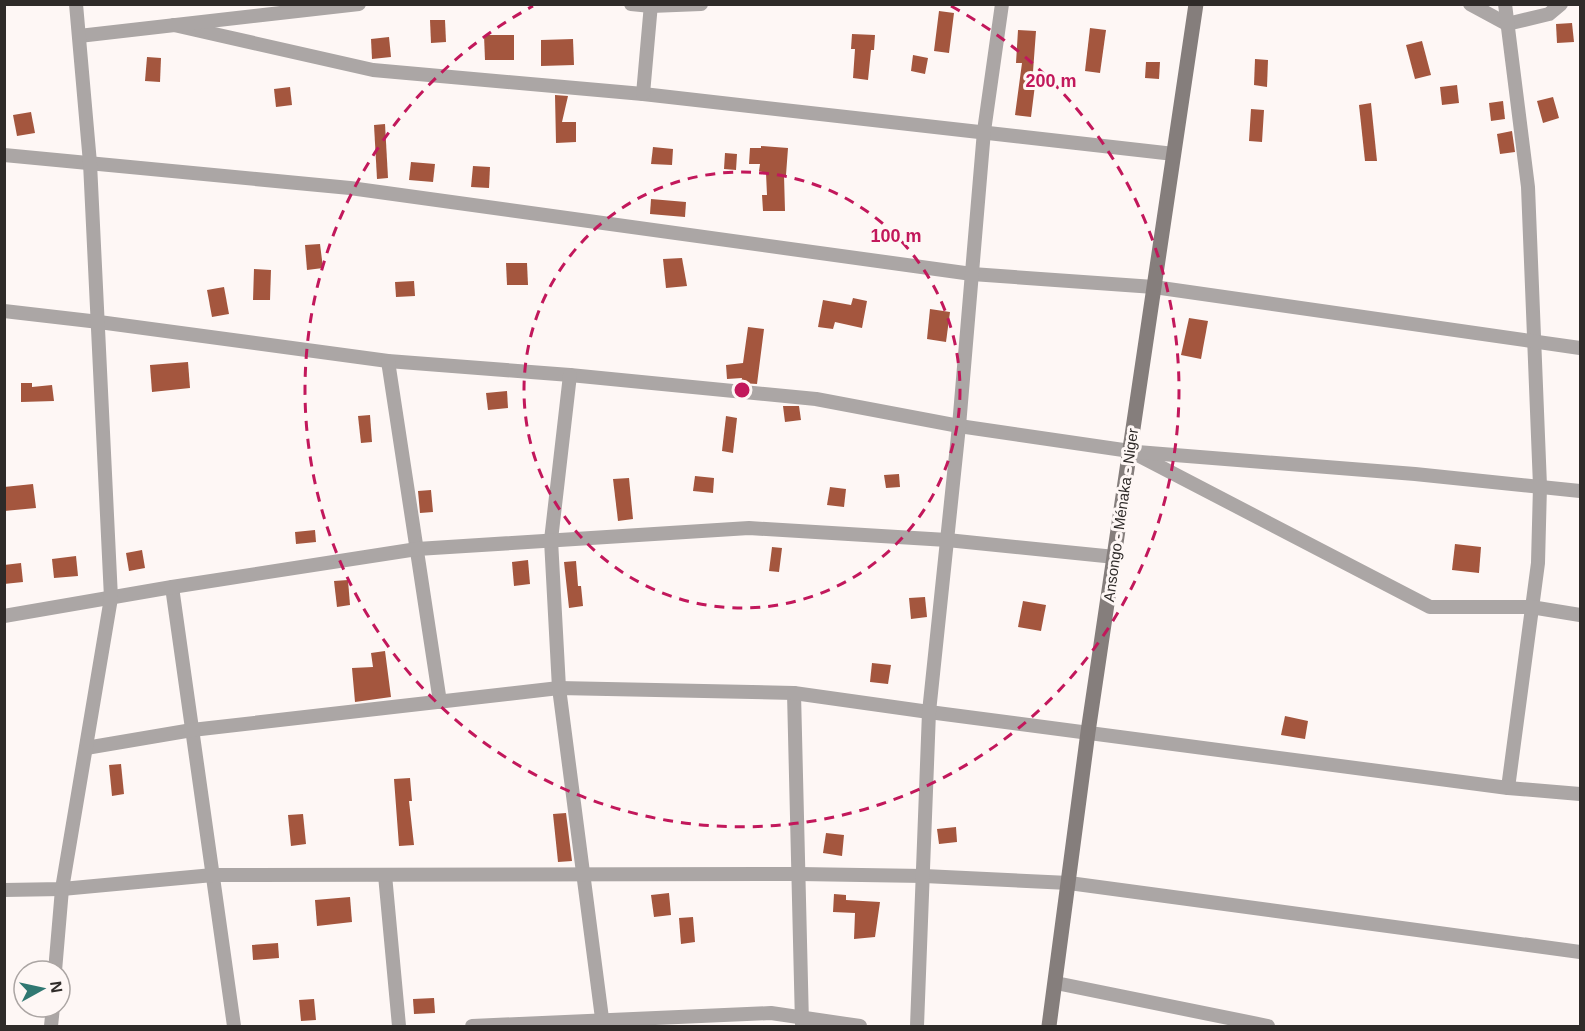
<svg xmlns="http://www.w3.org/2000/svg" width="1585" height="1031" viewBox="0 0 1585 1031" font-family="Arial,sans-serif">
	<rect width="100%" height="100%" fill="#fef7f5"/>
	<g fill="#a4563e">
		<polygon points="939,11 954,13 949,53 934,51"/>
		<polygon points="430,20 445,20 446,42 431,43"/>
		<polygon points="1572,23 1574,42 1557,43 1556,24"/>
		<polygon points="1090,28 1106,30 1100,73 1085,71"/>
		<polygon points="1018,30 1036,31 1032,85 1035,85 1031,117 1015,115 1022,63 1016,63"/>
		<polygon points="852,34 875,35 874,50 871,50 868,80 853,78 855,49 851,49"/>
		<polygon points="484,35 514,35 514,60 485,60"/>
		<polygon points="389,37 391,57 372,59 371,39"/>
		<polygon points="573,39 574,65 541,66 541,40"/>
		<polygon points="1422,41 1431,75 1415,79 1406,45"/>
		<polygon points="913,55 928,58 925,74 911,71"/>
		<polygon points="147,57 161,58 160,82 145,81"/>
		<polygon points="1255,59 1268,60 1267,87 1254,85"/>
		<polygon points="1146,62 1160,62 1159,79 1145,78"/>
		<polygon points="1457,85 1459,103 1442,105 1440,87"/>
		<polygon points="290,87 292,105 276,107 274,89"/>
		<polygon points="555,95 568,96 562,122 576,122 576,142 556,143"/>
		<polygon points="1553,97 1559,118 1543,123 1537,101"/>
		<polygon points="1503,101 1505,119 1491,121 1489,103"/>
		<polygon points="1371,103 1377,161 1365,161 1359,105"/>
		<polygon points="1251,109 1264,110 1262,142 1249,141"/>
		<polygon points="31,112 35,133 17,136 13,115"/>
		<polygon points="385,124 388,178 377,179 374,125"/>
		<polygon points="1512,131 1515,152 1500,154 1497,134"/>
		<polygon points="761,146 788,148 786,175 784,175 785,211 763,211 762,195 767,195 766,173 759,171 760,164 749,164 750,148 761,148"/>
		<polygon points="653,147 673,149 672,165 651,164"/>
		<polygon points="725,153 737,154 736,170 724,169"/>
		<polygon points="411,162 435,164 433,182 409,180"/>
		<polygon points="473,166 490,167 489,188 471,187"/>
		<polygon points="651,199 686,202 685,217 650,214"/>
		<polygon points="320,244 323,268 307,270 305,245"/>
		<polygon points="682,258 687,286 666,288 663,259"/>
		<polygon points="506,263 527,263 528,285 507,285"/>
		<polygon points="254,269 271,270 270,300 253,300"/>
		<polygon points="414,281 415,296 396,297 395,282"/>
		<polygon points="224,287 229,314 212,317 207,290"/>
		<polygon points="853,298 867,301 862,328 835,322 833,329 818,327 823,300 851,305"/>
		<polygon points="930,309 950,312 946,342 927,339"/>
		<polygon points="1189,318 1208,321 1201,359 1181,355"/>
		<polygon points="748,327 764,329 757,384 741,383 742,378 727,379 726,365 743,363"/>
		<polygon points="188,362 190,388 152,392 150,365"/>
		<polygon points="21,383 32,383 32,387 52,385 54,401 21,402"/>
		<polygon points="507,391 508,408 488,410 486,393"/>
		<polygon points="783,406 799,406 801,420 785,422"/>
		<polygon points="370,415 372,442 361,443 358,416"/>
		<polygon points="726,416 737,418 733,453 722,451"/>
		<polygon points="899,474 900,487 886,488 884,475"/>
		<polygon points="695,476 714,478 713,493 693,491"/>
		<polygon points="629,478 633,519 618,521 613,479"/>
		<polygon points="33,484 36,508 4,511 4,487"/>
		<polygon points="830,487 846,489 844,507 827,505"/>
		<polygon points="431,490 433,512 420,513 418,491"/>
		<polygon points="315,530 316,542 296,544 295,532"/>
		<polygon points="1455,544 1481,547 1479,573 1452,570"/>
		<polygon points="772,547 782,548 779,572 769,571"/>
		<polygon points="142,550 145,568 129,571 126,553"/>
		<polygon points="76,556 78,576 54,578 52,559"/>
		<polygon points="528,560 530,584 514,586 512,562"/>
		<polygon points="576,561 578,586 581,586 583,606 569,608 564,562"/>
		<polygon points="21,563 23,582 4,584 4,565"/>
		<polygon points="348,580 350,605 337,607 334,581"/>
		<polygon points="925,597 927,617 911,619 909,598"/>
		<polygon points="1023,601 1046,605 1041,631 1018,627"/>
		<polygon points="385,651 391,697 355,702 352,668 373,667 371,653"/>
		<polygon points="872,663 891,665 888,684 870,682"/>
		<polygon points="1285,716 1308,721 1305,739 1281,735"/>
		<polygon points="121,764 124,794 112,796 109,765"/>
		<polygon points="410,778 412,801 409,801 414,845 399,846 394,779"/>
		<polygon points="566,813 572,861 558,862 553,814"/>
		<polygon points="303,814 306,844 291,846 288,815"/>
		<polygon points="956,827 957,842 939,844 937,829"/>
		<polygon points="826,833 844,835 842,856 823,853"/>
		<polygon points="669,893 671,915 654,917 651,895"/>
		<polygon points="834,894 846,895 846,900 880,902 875,937 854,939 855,913 833,912"/>
		<polygon points="350,897 352,922 317,926 315,900"/>
		<polygon points="693,917 695,942 681,944 679,918"/>
		<polygon points="278,943 279,958 253,960 252,945"/>
		<polygon points="434,998 435,1013 414,1014 413,999"/>
		<polygon points="314,999 316,1020 301,1021 299,1000"/>
	</g>
	<g fill="none" stroke-linecap="round" stroke-linejoin="round">
		<g stroke="#aba6a5" stroke-width="14">
			<polyline points="631,4 651,6 701,4"/>
			<polyline points="1470,4 1507,24 1549,14 1561,4"/>
			<polyline points="1505,4 1528,187 1540,486 1538,563 1508,788"/>
			<polyline points="174,25 373,70 643,94 1174,154"/>
			<polyline points="79,36 359,4"/>
			<polyline points="643,94 651,4"/>
			<polyline points="4,155 350,188 972,274 1154,287 1580,348"/>
			<polyline points="4,311 99,322 388,361 570,375 816,399 959,426 1130,451 1430,607 1531,607 1580,615"/>
			<polyline points="388,361 440,702"/>
			<polyline points="570,375 551,540 559,688 603,1026"/>
			<polyline points="1137,452 1415,474 1580,491"/>
			<polyline points="172,587 234,1026"/>
			<polyline points="4,616 172,587 417,549 749,528 947,540 1115,557"/>
			<polyline points="794,693 802,1024"/>
			<polyline points="86,748 192,730 559,688 794,693 929,712 1508,788 1580,794"/>
			<polyline points="385,875 399,1026"/>
			<polyline points="4,890 62,889 213,875 799,874 924,876 1069,883 1580,952"/>
			<polyline points="55,971 62,889 111,598 90,163 76,4"/>
			<polyline points="1056,983 1268,1026"/>
			<polyline points="51,1026 53,1007"/>
			<polyline points="472,1026 771,1013 860,1026"/>
			<polyline points="917,1026 929,712 959,426 984,131 1002,4"/>
		</g>
		<polyline stroke="#857e7c" stroke-width="15" points="1049,1026 1088,732 1196,4"/>
	</g>
	<g fill="none" stroke="#c2185b" stroke-width="3" stroke-dasharray="10 8">
		<circle cx="742" cy="390" r="218"/>
		<path d="M951 6A437 437 0 1 1 533 6"/>
	</g>
	<g text-anchor="middle" stroke-width="6" stroke-linejoin="round" paint-order="stroke">
		<g font-size="15" fill="#2f2b29" stroke="#fef7f5">
			<text transform="translate(1121 515) rotate(-82)" y="5">Ansongo - Ménaka - Niger</text>
		</g>
	</g>
	<circle cx="742" cy="390" r="9" fill="#c2185b" stroke="#fef7f5" stroke-width="3"/>
	<g font-size="18" text-anchor="middle" font-weight="bold" fill="#c2185b" stroke="#fef7f5" stroke-width="6" stroke-linejoin="round" paint-order="stroke">
		<text x="1051" y="87">200 m</text>
		<text x="896" y="242">100 m</text>
	</g>
	<rect width="1585" height="1031" fill="none" stroke="#2f2b29" stroke-width="12"/>
	<g transform="translate(42 989) rotate(82)"><circle r="28" fill="#fef7f5" stroke="#aba5a3" stroke-width="1.5"/>
	<path d="M0-4.5L10 22L0 15L-10 22Z" fill="#307872"/>
	<text y="-9" font-size="16" font-weight="bold" text-anchor="middle" fill="#2f2b29">N</text>
	</g>
</svg>
